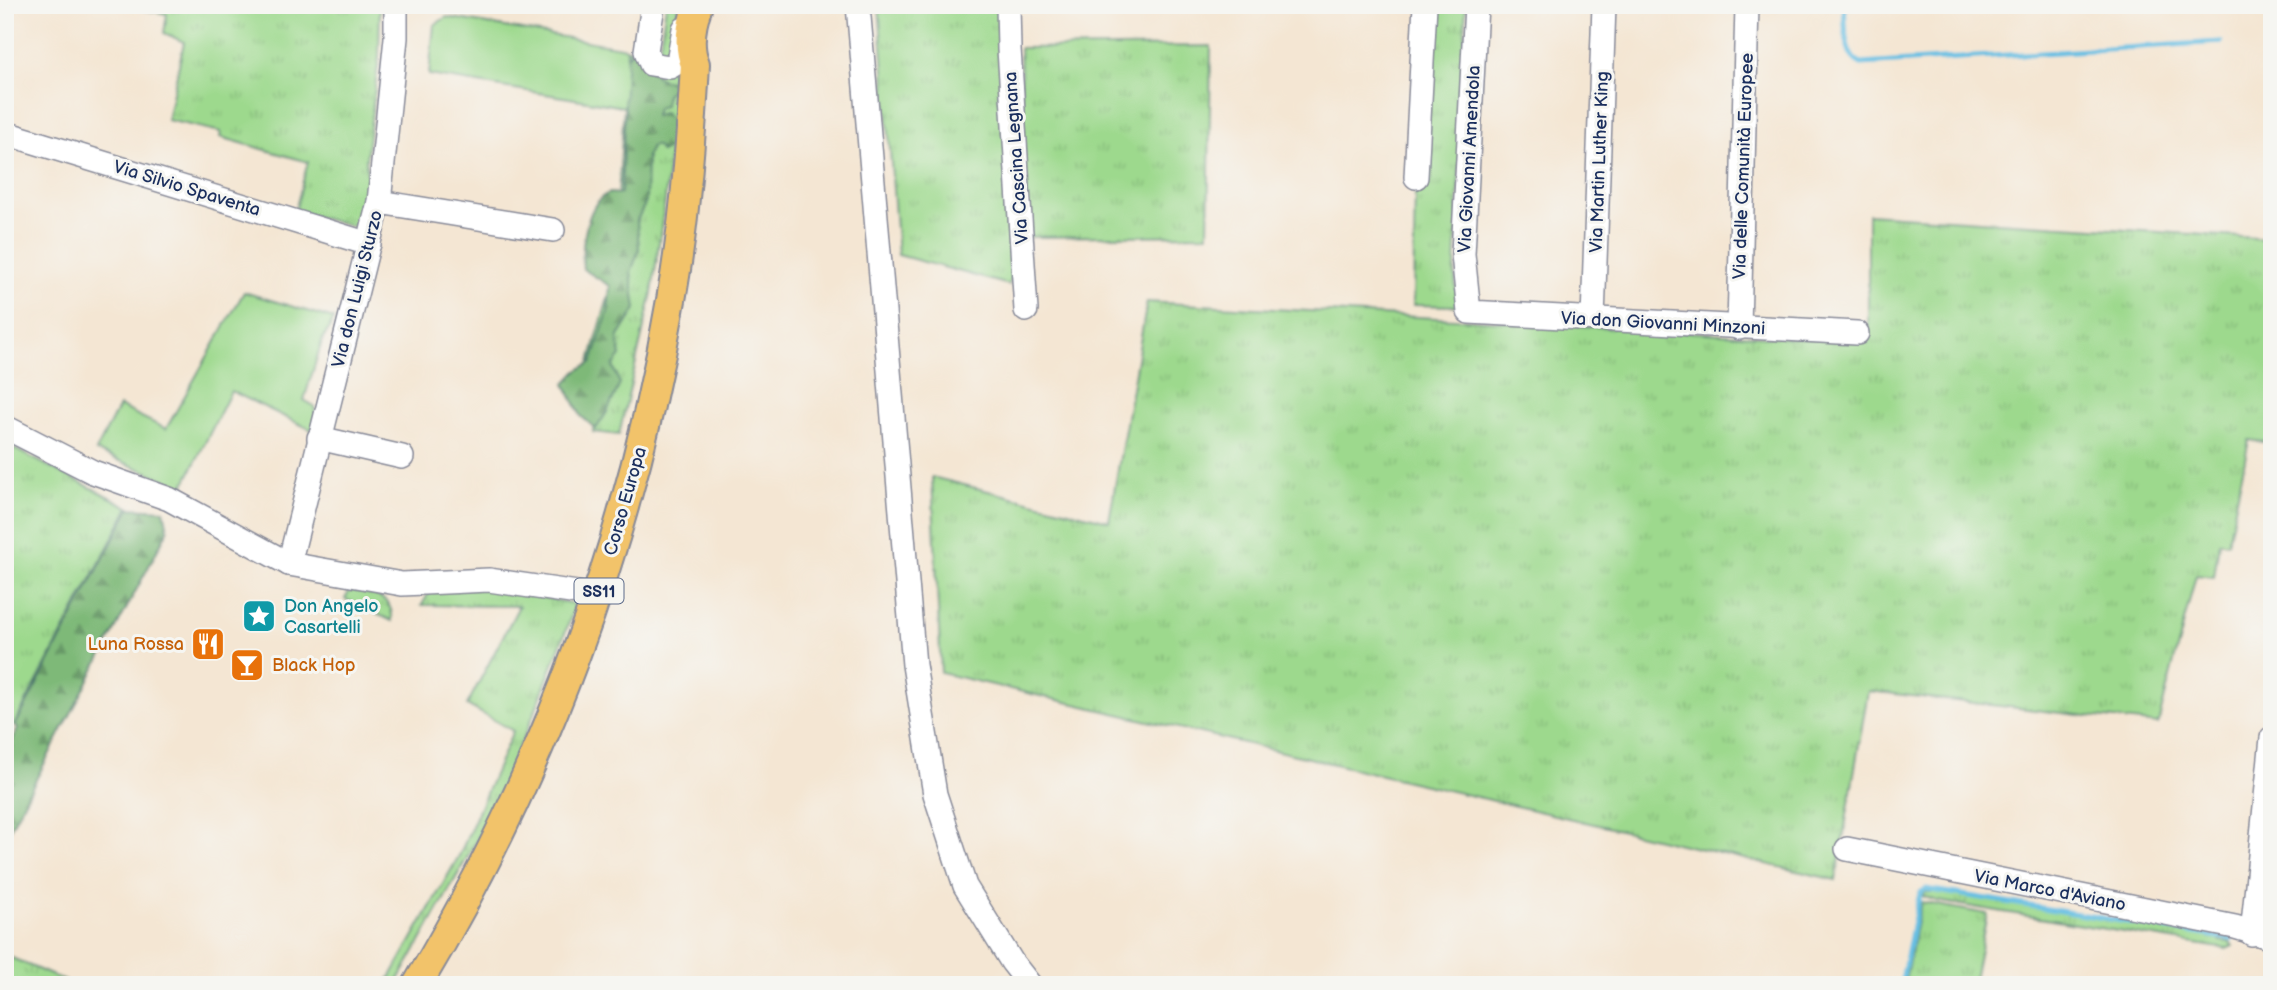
<svg xmlns="http://www.w3.org/2000/svg" width="2277" height="990" viewBox="0 0 2277 990" font-family="'Balsamiq Sans',sans-serif">
	<defs>
		<pattern id="grass-tufts" width="24" height="20" patternUnits="userSpaceOnUse" patternTransform="scale(1.75)"><rect width="24" height="20" fill="#9dd98d"/><path d="M3 7l-1-3M5 7V3M7 7l1-3M15 17l-1-3M17 17v-4M19 17l1-3" fill="none" stroke="#87bb7c"/></pattern>
		<pattern id="forest-firs" width="22" height="20" patternUnits="userSpaceOnUse" patternTransform="scale(1.75)"><rect width="22" height="20" fill="#7eb978"/><path d="M5 1l3.5 6h-7zM16 11l3.5 6h-7z" fill="#669766"/></pattern>
	</defs>
	<rect width="100%" height="100%" fill="#f6f6f2"/>
	<filter id="ink" filterUnits="userSpaceOnUse"><feTurbulence type="fractalNoise" baseFrequency=".0143" numOctaves="2"/><feDisplacementMap in="SourceGraphic" scale="14" xChannelSelector="R" yChannelSelector="G"/><feConvolveMatrix kernelMatrix="1 2 1 2 8 2 1 2 1" color-interpolation-filters="sRGB"/></filter>
	<filter id="wash" filterUnits="userSpaceOnUse"><feTurbulence type="fractalNoise" baseFrequency=".00686" numOctaves="4" result="noise"/><feDisplacementMap in="SourceGraphic" scale="28" xChannelSelector="R" yChannelSelector="G"/><feGaussianBlur stdDeviation="1.57" result="paint"/><feColorMatrix in="noise" values="0 0 0 0 0 0 0 0 0 0 0 0 0 0 0 0 0 1.4 0 .05"/><feComposite in="paint" operator="in"/></filter>
	<g filter="url(#wash)">
		<rect width="100%" height="100%" fill="#f4e6d3"/>
		<g fill="url(#grass-tufts)" stroke="#5c8476" stroke-width="2">
			<polygon points="119,5 380,5 379,57 366,160 369,207 361,225 355,227 295,211 308,162 220,137 221,132 167,120 184,42 164,33 167,14"/>
			<polygon points="666,5 680,5 673,55 658,57"/>
			<polygon points="879,5 1002,5 1015,266 1009,285 898,255"/>
			<polygon points="1433,5 1466,5 1455,272 1457,306 1413,305 1415,188 1424,188"/>
			<polygon points="1211,46 1208,235 1026,237 1020,48"/>
			<polygon points="628,49 640,50 677,74 665,200 652,293 619,435 593,432 594,408 579,400 612,284"/>
			<polygon points="1868,214 2272,239 2272,443 2249,440 2228,542 2219,542 2214,577 2196,575 2158,724 1868,691 1836,880 941,673 932,477 1109,521 1147,302 1868,342"/>
			<polygon points="5,444 129,507 14,725 5,721"/>
			<polygon points="481,586 576,604 535,711 487,822 396,985 386,985 460,854 513,731 467,705 519,606 422,605 431,589"/>
			<path d="M 350,590 C 370,593 394,595 392,621 L 345,599 Z"/>
			<polygon points="1926,892 1945,892 2220,938 2220,941 2230,942 2233,946 2226,949 1937,901 1922,896"/>
			<polygon points="1921,902 1987,914 1973,985 1904,985"/>
			<polygon points="5,955 74,985 5,985"/>
		</g>
		<g fill="url(#forest-firs)" stroke="#4c746b" stroke-width="2">
			<path d="M 638,50 C 649,67 652,82 676,81 L 678,85 L 666,94 L 664,106 L 657,108 L 655,116 L 664,112 L 670,120 L 673,146 L 661,152 L 657,146 L 652,146 L 647,155 L 646,202 L 637,220 L 639,250 L 631,272 L 636,309 L 618,338 L 621,356 L 613,366 L 620,384 L 607,412 L 596,429 L 581,416 L 565,384 L 577,371 L 592,362 L 608,312 L 610,286 L 583,269 C 581,248 586,200 610,193 C 614,193 618,194 621,193 L 625,106 L 616,94 L 625,59 L 632,51 Z"/>
			<polygon points="130,508 164,510 168,530 5,838 5,758 18,728 15,726"/>
		</g>
		<g fill="#9dd98d" stroke="#5c8476" stroke-width="2">
			<polygon points="447,17 627,48 624,107 429,75 434,25"/>
			<polygon points="244,292 334,319 322,341 304,400 314,406 316,416 312,430 231,391 183,487 96,451 119,406 166,429"/>
		</g>
		<g fill="none" stroke-linecap="round" stroke-linejoin="round">
			<g stroke="#66bfe3" stroke-width="5">
				<path d="M 1844,5 C 1846,22 1842,56 1861,64 L 2221,42"/>
				<polyline points="1901,985 1920,893 1926,889 2231,939"/>
			</g>
		</g>
	</g>
	<g filter="url(#ink)">
		<g fill="none" stroke-linecap="round" stroke-linejoin="round">
			<g stroke="#888a98" stroke-width="26">
				<g id="minor">
					<polyline points="653,5 646,51 651,64 670,67 678,62 684,29"/>
					<polyline points="858,5 914,665 935,794 965,886 1012,962 1030,985"/>
					<polyline points="1008,5 1009,49 1026,310"/>
					<polyline points="1476,5 1463,254 1469,312 1857,333"/>
					<polyline points="5,133 369,244"/>
					<polyline points="1416,177 1425,5"/>
					<polyline points="379,202 553,230"/>
					<polyline points="1593,319 1604,5"/>
					<polyline points="1739,328 1747,5"/>
					<polyline points="5,427 93,472 169,499 289,564 402,584 489,580 598,596"/>
					<polyline points="319,438 402,457"/>
					<polyline points="289,564 379,202 396,38 396,11"/>
					<polyline points="1847,849 2235,927 2272,938"/>
					<polyline points="2252,934 2272,738"/>
				</g>
			</g>
			<g stroke="#888a98" stroke-width="32">
				<path id="major" d="M 417,985 C 543,775 630,541 671,300 C 685,222 691,143 695,64 C 687,45 691,25 698,5"/>
			</g>
			<use href="#minor" stroke="#fff" stroke-width="23"/>
			<use href="#major" stroke="#f2c36a" stroke-width="28"/>
		</g>
	</g>
	<defs>
		<g id="sight-square" transform="scale(1.75)"><rect x="-9" y="-9" width="18" height="18" rx="4" fill="#0f9aa8" stroke="#f6f6f2"/><path d="M0-6L1.8-2.2L6-1.7L2.9 1.2L3.7 5.4L0 3.3L-3.7 5.4L-2.9 1.2L-6-1.7L-1.8-2.2Z" fill="#fff"/></g>
		<g id="restaurant-square" transform="scale(1.75)"><rect x="-9" y="-9" width="18" height="18" rx="4" fill="#e8710a" stroke="#f6f6f2"/><path d="M-5-6h1v4h1v-4h1v4h1v-4h1v5L-1.5 .5V6h-2V.5L-5-1ZM5-6V6H3V1.5H1.5Q1.5-4 5-6Z" fill="#fff"/></g>
		<g id="bar-square" transform="scale(1.75)"><rect x="-9" y="-9" width="18" height="18" rx="4" fill="#e8710a" stroke="#f6f6f2"/><path d="M-6-5H6L.8 .8V4.5H3.5V6h-7V4.5H-.8V.8Z" fill="#fff"/></g>
	</defs>
	<g fill-rule="evenodd">
		<use href="#sight-square" x="259" y="616"/>
		<use href="#restaurant-square" x="208" y="644"/>
		<use href="#bar-square" x="247" y="665"/>
	</g>
	<g text-anchor="middle" stroke-width="6" stroke-linejoin="round" paint-order="stroke">
		<rect fill="#f6f6f2" stroke="#5d6b8a" stroke-width="2" x="574.5" y="578.5" width="49" height="25" rx="5"/>
		<g font-size="16" font-weight="bold" fill="#1b2f5e">
			<text x="599" y="597">SS11</text>
		</g>
		<g font-size="18" fill="#1b2f5e" stroke="#f6f6f2">
			<text transform="translate(1016 158) rotate(-94)" y="6">Via Cascina Legnana</text>
			<text transform="translate(1469 159) rotate(-87)" y="6">Via Giovanni Amendola</text>
			<text transform="translate(1599 162) rotate(-88)" y="6">Via Martin Luther King</text>
			<text transform="translate(1743 166) rotate(-88)" y="6">Via delle Comunità Europee</text>
			<text transform="translate(187 188) rotate(17)" y="6">Via Silvio Spaventa</text>
			<text transform="translate(357 289) rotate(-76)" y="6">Via don Luigi Sturzo</text>
			<text transform="translate(1663 323) rotate(3)" y="6">Via don Giovanni Minzoni</text>
			<text transform="translate(625 501) rotate(-74)" y="6">Corso Europa</text>
			<text transform="translate(2050 890) rotate(11)" y="6">Via Marco d'Aviano</text>
		</g>
		<g font-size="18" fill="#0d838f" stroke="#f6f6f2" text-anchor="start">
			<text x="284" y="612">Don Angelo<tspan x="284" dy="21">Casartelli</tspan></text>
		</g>
		<g font-size="18" fill="#c56008" stroke="#f6f6f2" text-anchor="end">
			<text x="184" y="650">Luna Rossa</text>
			<text x="272" y="671" text-anchor="start">Black Hop</text>
		</g>
	</g>
	<rect width="2277" height="990" fill="none" stroke="#f6f6f2" stroke-width="28"/>
</svg>
